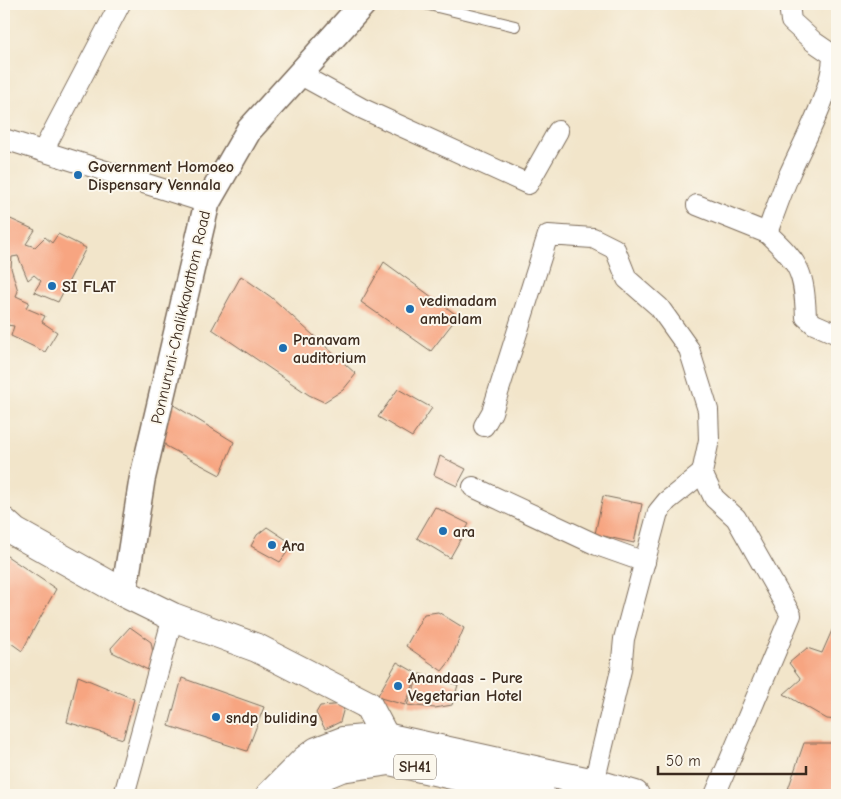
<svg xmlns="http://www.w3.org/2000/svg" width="841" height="799" viewBox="0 0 841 799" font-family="'Comic Neue',sans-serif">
	<rect width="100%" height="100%" fill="#fbf7ec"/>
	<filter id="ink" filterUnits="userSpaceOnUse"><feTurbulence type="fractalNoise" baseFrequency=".02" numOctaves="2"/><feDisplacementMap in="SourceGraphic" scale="10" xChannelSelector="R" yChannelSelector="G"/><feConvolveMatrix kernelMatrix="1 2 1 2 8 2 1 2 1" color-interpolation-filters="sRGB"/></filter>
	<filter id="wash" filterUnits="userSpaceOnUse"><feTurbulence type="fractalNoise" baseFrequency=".0096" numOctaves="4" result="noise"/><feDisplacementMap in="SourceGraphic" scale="20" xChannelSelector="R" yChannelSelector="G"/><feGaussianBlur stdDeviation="1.12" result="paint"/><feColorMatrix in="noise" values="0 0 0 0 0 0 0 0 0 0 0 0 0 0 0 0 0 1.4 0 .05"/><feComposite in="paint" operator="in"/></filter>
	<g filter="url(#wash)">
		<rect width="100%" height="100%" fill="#f2e5ca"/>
		<g id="blocks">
			<g fill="#f7a581">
				<polygon points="6,217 35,230 26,244 35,247 45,237 52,243 58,234 86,248 58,302 34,292 41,281 34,275 28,280 18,256 12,257 11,268 18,291 16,296 29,302 26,308 45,316 42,322 57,332 45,352 11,336 14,326 7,325 8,319 4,317 4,221"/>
				<polygon points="384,262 458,316 431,351 361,302"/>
				<polygon points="241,276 271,297 356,374 343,390 324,402 309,395 212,329"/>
				<polygon points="398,389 432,408 412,437 378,417"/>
				<polygon points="172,404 234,442 220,475 166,446 162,438"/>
				<polygon points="440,456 466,469 457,486 434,475"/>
				<polygon points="603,496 642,504 634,543 595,534"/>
				<polygon points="435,507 469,524 450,558 417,538"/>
				<polygon points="267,527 293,544 280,562 251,546 257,535"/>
				<polygon points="4,554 56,589 22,651 4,638"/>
				<polygon points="438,612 464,628 450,661 442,671 406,646 424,614"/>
				<polygon points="837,619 837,720 827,719 784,694 801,679 789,663 807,648 822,653"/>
				<polygon points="130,627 151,642 153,653 150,671 112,652 111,648"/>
				<polygon points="397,662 418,674 405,705 377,697"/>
				<polygon points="420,674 458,685 452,705 435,708 407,705"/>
				<polygon points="78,676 134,699 123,739 67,722"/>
				<polygon points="182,678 264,707 247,751 169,726"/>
				<polygon points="345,704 340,722 325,729 316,713 320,706"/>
				<polygon points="804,743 837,743 837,795 786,795"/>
			</g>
		</g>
	</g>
	<g filter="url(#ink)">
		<use href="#blocks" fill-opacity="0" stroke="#7b6b5a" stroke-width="1"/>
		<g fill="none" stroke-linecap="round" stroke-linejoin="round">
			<g stroke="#7b6b5a" stroke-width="12">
				<polyline id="service" points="425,4 515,26"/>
			</g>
			<g stroke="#7b6b5a" stroke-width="22">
				<g id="minor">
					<polyline points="299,74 361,108 528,184 558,131"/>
					<polyline points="4,139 207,203"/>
					<polyline points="43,151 120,4"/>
					<path d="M 697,205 L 767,233 C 774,214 781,194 789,175 C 803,143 833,90 833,55 L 814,42 L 791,21 L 789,4"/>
					<path d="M 767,233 C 800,264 804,271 806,317 L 814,324 L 837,334"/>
					<polyline points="484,426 492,412 548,235 593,238 615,249 627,279 659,307 689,349 708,410 709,440 702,473 714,498 736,518 791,615 715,795"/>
					<polyline points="473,487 597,545 645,562"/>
					<polyline points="594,783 621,670 624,639 658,512 667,501 702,473"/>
					<polyline points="124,795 173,617"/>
				</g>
			</g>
			<g stroke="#7b6b5a" stroke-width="28">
				<polyline id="tertiary" points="124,593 142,480 207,203 249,130 363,4"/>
			</g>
			<g stroke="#7b6b5a" stroke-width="30">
				<polyline id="secondary" points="4,522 15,532 124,593 173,617 257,648 368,705 385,737"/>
			</g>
			<g stroke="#7b6b5a" stroke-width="30">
				<g id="primary">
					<polyline points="270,795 305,760 317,751 343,741 385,737 594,783 635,795"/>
					<polyline points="296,795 310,781 341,768 390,761 541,795"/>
				</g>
			</g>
			<use href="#service" stroke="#fff" stroke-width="10"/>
			<use href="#minor" stroke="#fff" stroke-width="20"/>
			<use href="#tertiary" stroke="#fff" stroke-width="25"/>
			<use href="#secondary" stroke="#fff" stroke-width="28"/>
			<use href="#primary" stroke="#fff" stroke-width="28"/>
		</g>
	</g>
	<g fill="#1f6fb2" stroke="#fbf7ec" stroke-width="2">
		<circle cx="78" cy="175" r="5"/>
		<circle cx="52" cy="286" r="5"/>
		<circle cx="410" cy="309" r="5"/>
		<circle cx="283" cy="348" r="5"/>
		<circle cx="443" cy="531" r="5"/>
		<circle cx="272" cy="545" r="5"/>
		<circle cx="398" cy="686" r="5"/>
		<circle cx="216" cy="717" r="5"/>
	</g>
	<g text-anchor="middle" stroke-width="4" stroke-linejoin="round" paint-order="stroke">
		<rect fill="#fbf7ec" stroke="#75685c" stroke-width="1" x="394" y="754.5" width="42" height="25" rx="4"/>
		<g font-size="15" font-weight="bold" fill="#3b2a1e">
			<text x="415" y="772">SH41</text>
		</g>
		<g font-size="16" font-weight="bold" fill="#3b2a1e" stroke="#fbf7ec" text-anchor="start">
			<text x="88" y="172">Government Homoeo<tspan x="88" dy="18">Dispensary Vennala</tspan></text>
			<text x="62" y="292">SI FLAT</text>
			<text x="420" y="306">vedimadam<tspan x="420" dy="18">ambalam</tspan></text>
			<text x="293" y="345">Pranavam<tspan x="293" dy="18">auditorium</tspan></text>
			<text x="453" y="537">ara</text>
			<text x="282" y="551">Ara</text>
			<text x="408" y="683">Anandaas - Pure<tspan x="408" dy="18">Vegetarian Hotel</tspan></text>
			<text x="226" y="723">sndp buliding</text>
		</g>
		<g font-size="16" fill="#3b2a1e" stroke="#fbf7ec">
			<text transform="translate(180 317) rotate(-77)" y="6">Ponnuruni-Chalikkavattom Road</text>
		</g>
	</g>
	<rect width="841" height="799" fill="none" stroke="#fbf7ec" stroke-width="20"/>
	<path d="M658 766v8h148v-8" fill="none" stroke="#3b2a1e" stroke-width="2.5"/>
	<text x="666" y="766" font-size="15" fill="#3b2a1e" stroke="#fbf7ec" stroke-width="4" paint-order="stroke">50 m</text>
</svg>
